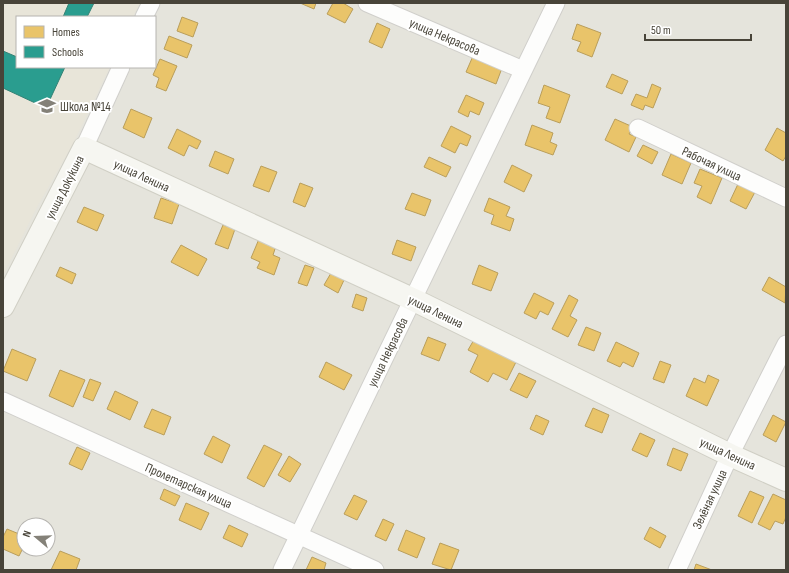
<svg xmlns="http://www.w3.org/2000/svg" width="789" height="573" viewBox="0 0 789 573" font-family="'Sofia Sans Condensed',sans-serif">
	<rect width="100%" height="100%" fill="#f2f2ed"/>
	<path fill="#e5e4dc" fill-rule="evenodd" d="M 3,3 L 786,3 L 786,570 L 3,570 ZM 17,17 L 155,17 L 155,67 L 17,67 ZM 24,525 L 48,525 L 48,549 L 24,549 Z"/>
	<polygon fill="#e8e5d9" points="3,3 140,3 133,17 17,17 17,67 110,67 73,144 36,209 3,276"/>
	<g fill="#e9c46a" stroke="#b99e5b">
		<polygon points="300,3 316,3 314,9"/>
		<polygon points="333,3 343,3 353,9 345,23 327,14"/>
		<polygon points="182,17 198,23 193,37 177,31"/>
		<polygon points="377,23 390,29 382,48 369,42"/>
		<polygon points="577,24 601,33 592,57 577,51 581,42 572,39"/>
		<polygon points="169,36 192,45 187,58 164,49"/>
		<polygon points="473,56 502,68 496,84 466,72"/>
		<polygon points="160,59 177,66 166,91 156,87 159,78 153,75"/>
		<polygon points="612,74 628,81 622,94 606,87"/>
		<polygon points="652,84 661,88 653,108 645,105 643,110 631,105 636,94 647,98"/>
		<polygon points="544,85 570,95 560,123 546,118 550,107 538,103"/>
		<polygon points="466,95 484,103 479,115 470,111 468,117 458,112"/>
		<polygon points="131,109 152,118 144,138 123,128"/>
		<polygon points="615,119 633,127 629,134 636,137 629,152 605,140"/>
		<polygon points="532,125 553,133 550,142 557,145 553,155 525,145"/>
		<polygon points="451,126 471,136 467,146 460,143 455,153 441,146"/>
		<polygon points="777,128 786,133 786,156 783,161 765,150"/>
		<polygon points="177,129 201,141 197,149 189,145 184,156 168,148"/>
		<polygon points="643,145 658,152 652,164 637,156"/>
		<polygon points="215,151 234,159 228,174 209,166"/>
		<polygon points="671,154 691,163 682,184 662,175"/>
		<polygon points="429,157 451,167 446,177 424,167"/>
		<polygon points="512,165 532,175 524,192 504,182"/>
		<polygon points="261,166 277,172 269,192 253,186"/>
		<polygon points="700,169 722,178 711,204 697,197 702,186 694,183"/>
		<polygon points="300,183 313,188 305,207 293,202"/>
		<polygon points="738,184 755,192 746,209 730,201"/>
		<polygon points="412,193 431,200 425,216 405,209"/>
		<polygon points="161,198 179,204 172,224 154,218"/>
		<polygon points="489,198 510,207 506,216 514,219 510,231 491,224 494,215 484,211"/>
		<polygon points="84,207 104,215 97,231 77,222"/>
		<polygon points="223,225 235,229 228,249 215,244"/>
		<polygon points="259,239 276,246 273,255 280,258 274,275 257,268 260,262 251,258"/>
		<polygon points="397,240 416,247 411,261 392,254"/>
		<polygon points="181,245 207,259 198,276 171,262"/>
		<polygon points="305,265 314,268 307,286 298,283"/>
		<polygon points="479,265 498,273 491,291 472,284"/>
		<polygon points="60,267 76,274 72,284 56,276"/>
		<polygon points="331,273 344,280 338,293 324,285"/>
		<polygon points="769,277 786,287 785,303 762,290"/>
		<polygon points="534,293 554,303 548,315 540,311 536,319 524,313"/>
		<polygon points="356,294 367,298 363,311 352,307"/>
		<polygon points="569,295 578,300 570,316 577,320 568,337 552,329"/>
		<polygon points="586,327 601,333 594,351 578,345"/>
		<polygon points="428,337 446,344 439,361 421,354"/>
		<polygon points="475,338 517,360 507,380 493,373 488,382 470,372 478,355 468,350"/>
		<polygon points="616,342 639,353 633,367 623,362 620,367 607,361"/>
		<polygon points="12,349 36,359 27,381 3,371"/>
		<polygon points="660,361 671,365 664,383 653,379"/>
		<polygon points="326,362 352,375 344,390 319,377"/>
		<polygon points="60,370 85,380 73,407 49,396"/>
		<polygon points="519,373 536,381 527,398 510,390"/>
		<polygon points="708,375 719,380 707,406 686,396 694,378 705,383"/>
		<polygon points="90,379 101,383 93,401 83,397"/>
		<polygon points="115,391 138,402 130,420 107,409"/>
		<polygon points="593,408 609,415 602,433 585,426"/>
		<polygon points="152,409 171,417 164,435 144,427"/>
		<polygon points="536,415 549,421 543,435 530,429"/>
		<polygon points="773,415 786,422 776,442 763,435"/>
		<polygon points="640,433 655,440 647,457 632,450"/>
		<polygon points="213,436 230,445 222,463 204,454"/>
		<polygon points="264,445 282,454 264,487 247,478"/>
		<polygon points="77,447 90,453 82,470 69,464"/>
		<polygon points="673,448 688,454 681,471 667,465"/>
		<polygon points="289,456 301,464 290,482 278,475"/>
		<polygon points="164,489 180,496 175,506 160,499"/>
		<polygon points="750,491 764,497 752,523 738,516"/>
		<polygon points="773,494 786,500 786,517 783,524 775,521 770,530 758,524"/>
		<polygon points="354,495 367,501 357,520 344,514"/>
		<polygon points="186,503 209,513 201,530 179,520"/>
		<polygon points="383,519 394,524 386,541 375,536"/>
		<polygon points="229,525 248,534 242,547 223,538"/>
		<polygon points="650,527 666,536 660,548 644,539"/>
		<polygon points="7,529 24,536 24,546 19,556 3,549 3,537"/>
		<polygon points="406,530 425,538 417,558 398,550"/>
		<polygon points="440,543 459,550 451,570 432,564"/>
		<polygon points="60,551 80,559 76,570 51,570"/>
		<polygon points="312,557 326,563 324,570 306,570"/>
		<polygon points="696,564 712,570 694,570"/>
	</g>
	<g fill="#2a9d8f" stroke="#338275">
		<polygon points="69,3 94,3 87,17 63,17"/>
		<polygon points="3,51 17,57 17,67 65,67 46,108 3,88"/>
	</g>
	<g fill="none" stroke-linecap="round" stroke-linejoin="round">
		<g stroke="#d0cfcb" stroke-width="19">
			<g id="street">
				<polyline points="367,3 523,70"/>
				<polyline points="144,17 151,3"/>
				<polyline points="638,128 786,198"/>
				<polyline points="84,148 121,67"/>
				<polyline points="3,401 375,570"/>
				<polyline points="282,570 556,3"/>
				<polyline points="677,570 730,455 786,344"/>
			</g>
		</g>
		<g stroke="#d0cfc5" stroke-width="24">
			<polyline id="secondary" points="3,306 84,148 412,299 730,455 786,480"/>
		</g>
		<use href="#street" stroke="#fdfdfc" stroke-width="17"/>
		<use href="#secondary" stroke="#f6f6f1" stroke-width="22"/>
	</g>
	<defs>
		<g id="school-bare" transform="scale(1.38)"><path d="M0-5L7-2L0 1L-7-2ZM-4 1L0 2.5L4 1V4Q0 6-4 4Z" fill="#848178" stroke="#fff" stroke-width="2.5" paint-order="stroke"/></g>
	</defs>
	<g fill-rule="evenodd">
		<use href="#school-bare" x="47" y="106"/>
	</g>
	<g text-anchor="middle" stroke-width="4" stroke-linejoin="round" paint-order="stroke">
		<g font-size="13" fill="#484439" stroke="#fff">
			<text transform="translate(445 36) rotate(23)" y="5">улица Некрасова</text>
			<text transform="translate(712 163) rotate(25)" y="5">Рабочая улица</text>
			<text transform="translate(142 175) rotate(25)" y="5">улица Ленина</text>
			<text transform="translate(64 187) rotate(-63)" y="5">улица Докукина</text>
			<text transform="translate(436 311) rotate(26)" y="5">улица Ленина</text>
			<text transform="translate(387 352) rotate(-64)" y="5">улица Некрасова</text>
			<text transform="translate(728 453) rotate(25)" y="5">улица Ленина</text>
			<text transform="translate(189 485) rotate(24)" y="5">Пролетарская улица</text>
			<text transform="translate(709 499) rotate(-65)" y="5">Зелёная улица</text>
		</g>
		<g font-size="13" fill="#484439" stroke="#fff" text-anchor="start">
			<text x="60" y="111">Школа №14</text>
		</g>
	</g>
	<rect width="789" height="573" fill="none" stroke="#484439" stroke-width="8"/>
	<rect x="16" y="16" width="140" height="52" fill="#ffffff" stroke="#b6b4b0"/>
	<rect x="24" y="26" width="20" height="12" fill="#e9c46a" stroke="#b6b4b0"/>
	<text x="52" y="36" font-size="12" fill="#484439">Homes</text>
	<rect x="24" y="46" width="20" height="12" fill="#2a9d8f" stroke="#b6b4b0"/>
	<text x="52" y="56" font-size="12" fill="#484439">Schools</text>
	<g transform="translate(36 537) rotate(289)"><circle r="19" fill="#ffffff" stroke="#b6b4b0"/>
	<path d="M0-3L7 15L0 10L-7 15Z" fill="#848178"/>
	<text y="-6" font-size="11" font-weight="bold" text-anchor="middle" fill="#484439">N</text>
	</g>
	<path d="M645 34v6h106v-6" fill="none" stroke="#484439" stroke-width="2"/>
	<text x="651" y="34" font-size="12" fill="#484439" stroke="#ffffff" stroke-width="3" paint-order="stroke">50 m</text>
</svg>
